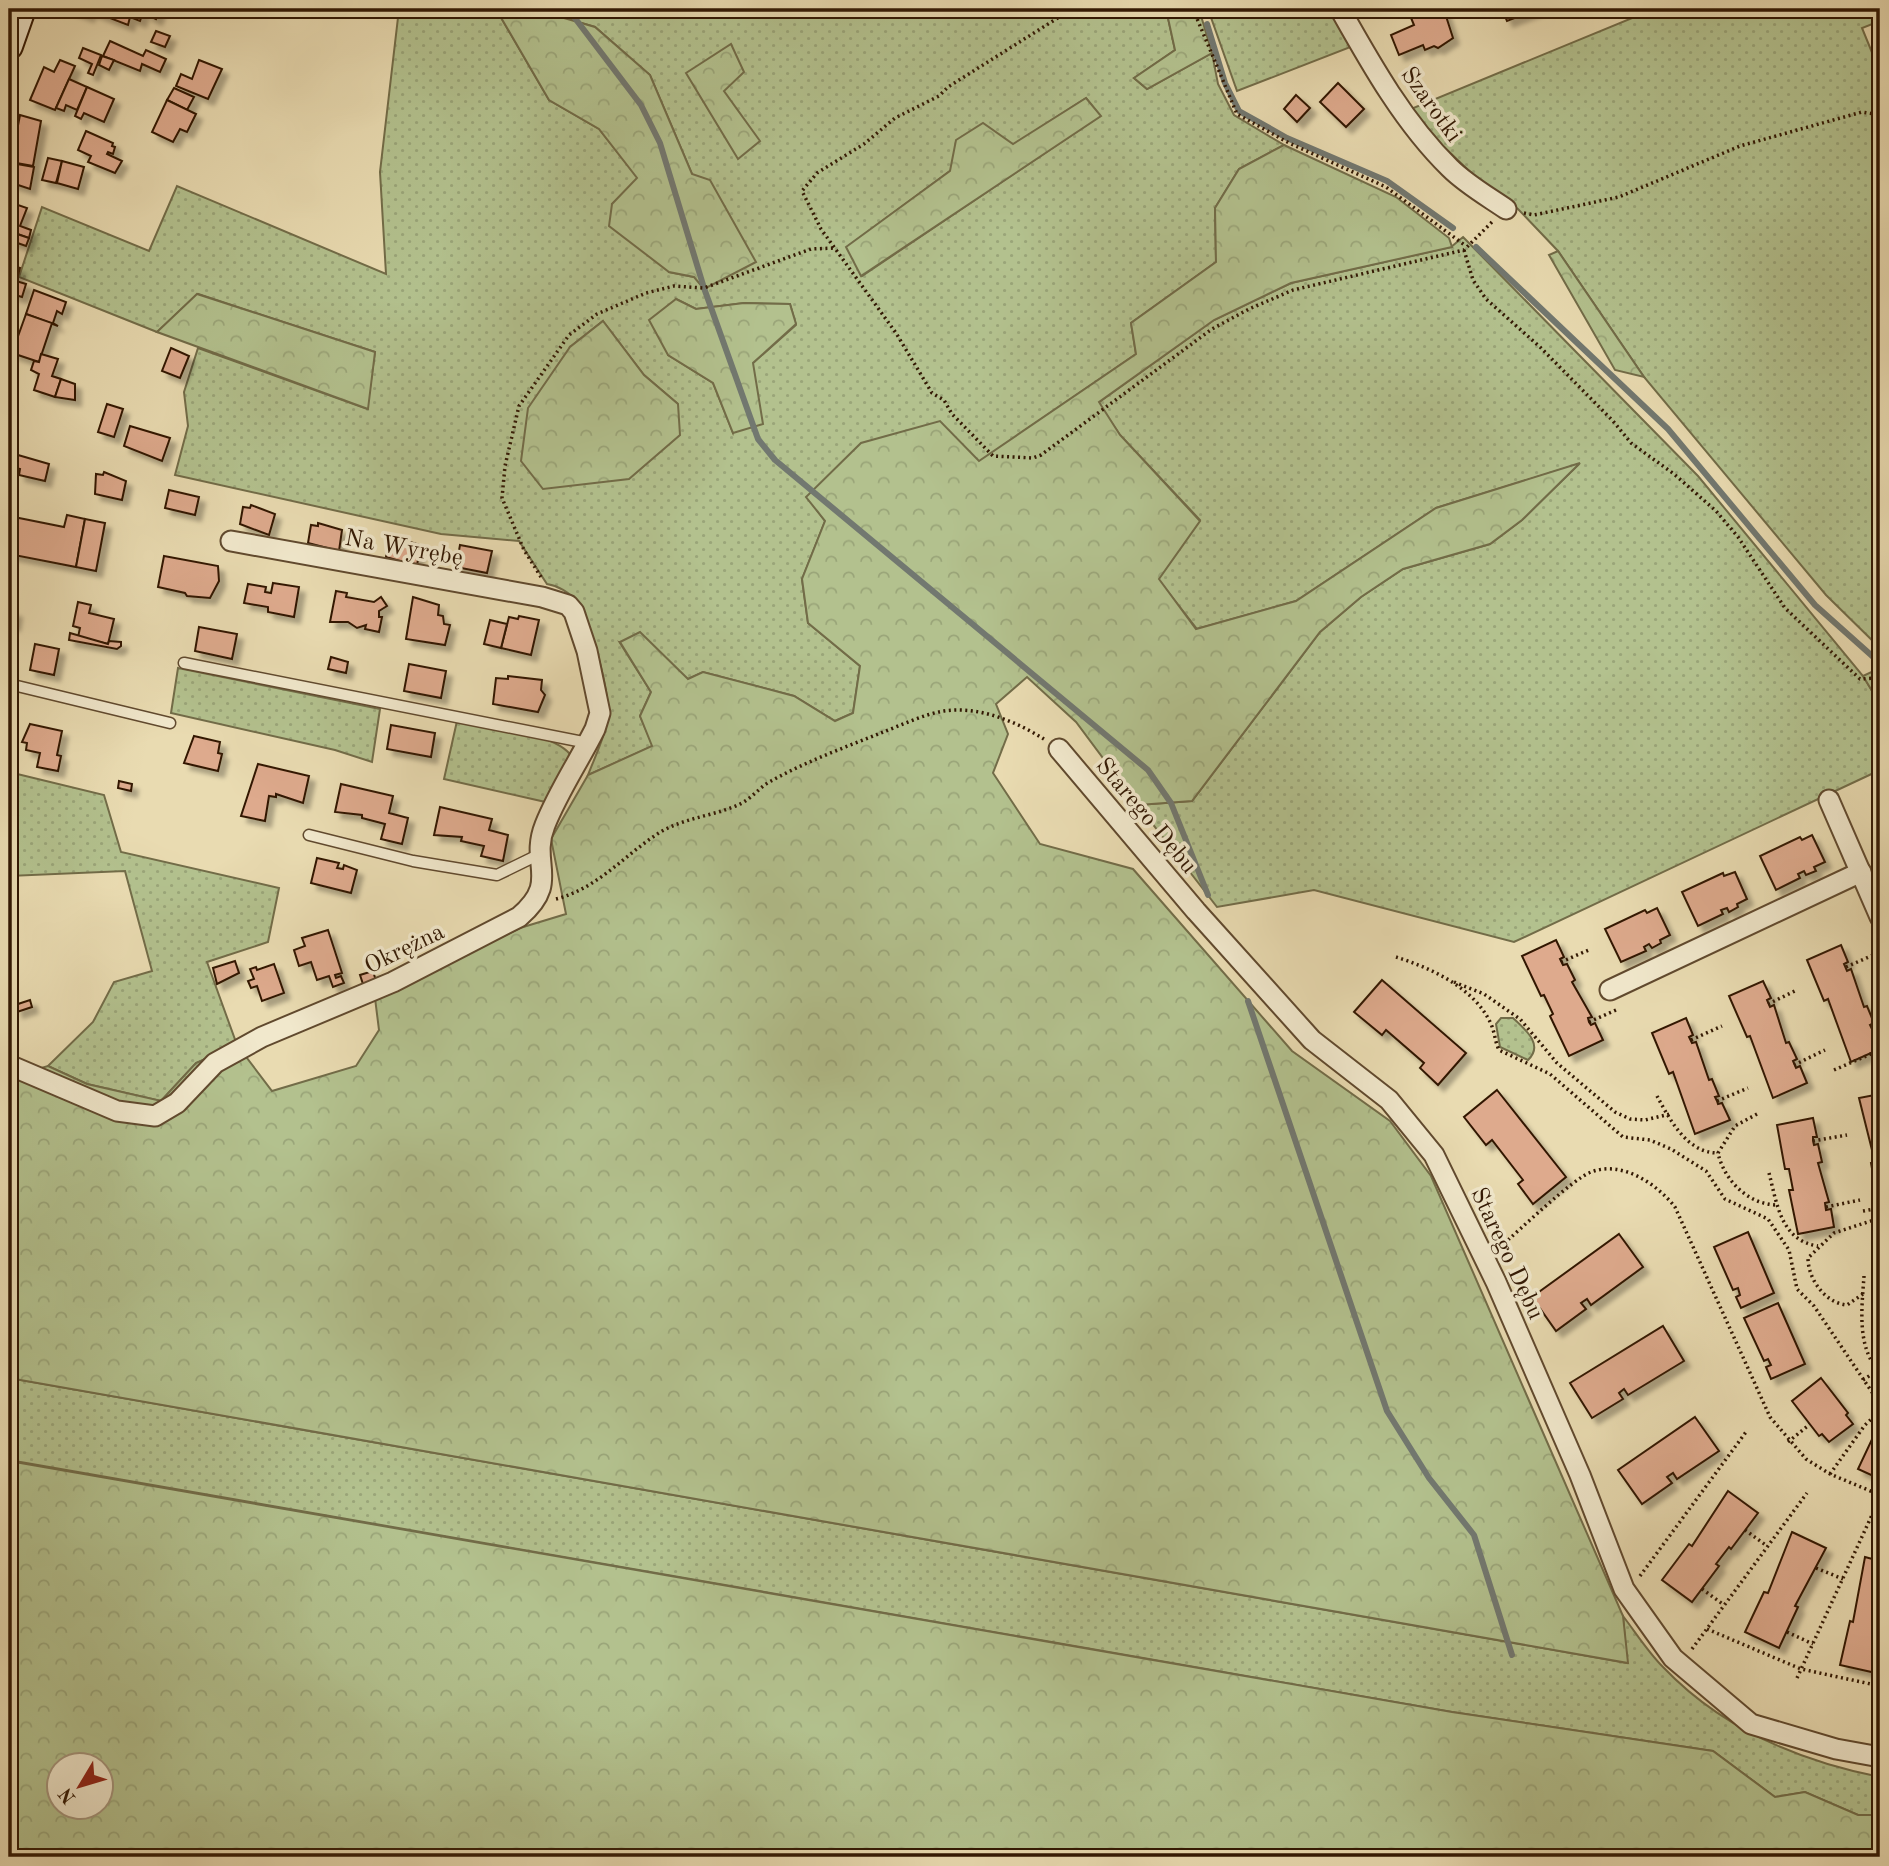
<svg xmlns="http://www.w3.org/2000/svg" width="1889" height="1866" viewBox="0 0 1889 1866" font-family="'Old Standard TT',serif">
	<defs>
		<pattern id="grass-dots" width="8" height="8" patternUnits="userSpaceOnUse" patternTransform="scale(1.75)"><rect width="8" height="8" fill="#b3c18e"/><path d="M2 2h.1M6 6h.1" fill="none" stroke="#9aa579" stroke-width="1.8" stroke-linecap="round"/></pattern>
		<pattern id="forest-crowns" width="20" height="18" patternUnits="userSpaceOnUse" patternTransform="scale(1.75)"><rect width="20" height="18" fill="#b3c18e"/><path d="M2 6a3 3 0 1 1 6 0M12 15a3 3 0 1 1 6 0" fill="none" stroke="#9aa579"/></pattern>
		<filter id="shadow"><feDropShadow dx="6" dy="6" stdDeviation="2" flood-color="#0004"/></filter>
	</defs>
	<rect width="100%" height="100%" fill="#e9dbb1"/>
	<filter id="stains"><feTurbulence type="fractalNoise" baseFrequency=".00286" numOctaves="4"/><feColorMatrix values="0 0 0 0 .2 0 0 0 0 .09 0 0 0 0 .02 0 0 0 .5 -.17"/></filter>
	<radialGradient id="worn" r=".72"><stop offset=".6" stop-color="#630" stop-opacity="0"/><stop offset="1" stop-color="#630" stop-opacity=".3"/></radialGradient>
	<g fill="url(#grass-dots)" stroke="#726c48" stroke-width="2" fill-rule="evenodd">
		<path d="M 399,9 L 496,9 L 549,100 L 599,129 L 638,178 L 612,204 L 669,272 L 694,277 L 692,174 L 650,75 L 595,27 L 533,9 L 1166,9 L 1175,50 L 1134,78 L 1147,89 L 1212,53 L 1218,84 L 1234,115 L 1284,145 L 1239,169 L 1215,208 L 1216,262 L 1131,323 L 1136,354 L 979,462 L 807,497 L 825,521 L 802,579 L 808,623 L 860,666 L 853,713 L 835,721 L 794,696 L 703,672 L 688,679 L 620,643 L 651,692 L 640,716 L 653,746 L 588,775 C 596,754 608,731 608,708 C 607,686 591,620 578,603 C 570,593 559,586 547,584 L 519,541 L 441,534 L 175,475 L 188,426 L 184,392 L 198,348 L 367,409 L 375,352 L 198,294 L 157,332 L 19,277 L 42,207 L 149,251 L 177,186 L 386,274 L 380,172 ZM 1086,98 L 1100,116 L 862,276 L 847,247 L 950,171 L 1013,145 ZM 676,299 L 696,309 L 744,303 L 790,304 L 796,325 L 753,363 L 733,433 L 713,383 L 668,355 ZM 603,321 L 644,375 L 678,404 L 570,347 Z"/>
		<polygon points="1208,9 1333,9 1353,46 1237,91"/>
		<polygon points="1654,9 1880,9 1880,21 1862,28 1880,72 1880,648 1826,595 1644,377 1558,251 1518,209 1484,185 1406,111"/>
		<polygon points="1463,237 1698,476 1863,676 1880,704 1880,770 1514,942 1314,890 1217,907 1138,805 1192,801 1320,632 1361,597 1403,569 1490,544 1522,520 1579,464 1436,508 1296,601 1197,629 1158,579 1200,520 1120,435 1098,403 1214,320 1291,283 1451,247"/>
		<polygon points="178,668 380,709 372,762 335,750 171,713"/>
		<path d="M 457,721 C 487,727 550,731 570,754 L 570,763 L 550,803 L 444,779 Z"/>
		<polygon points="9,772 104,795 121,852 279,888 268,942 207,962 237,1045 196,1063 161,1101 87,1084 48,1066 93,1022 114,982 152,971 125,871 9,876"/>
		<path d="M 1501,1018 L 1513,1018 C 1526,1030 1544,1045 1528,1060 L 1500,1047 L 1496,1024 Z"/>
		<path d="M 9,1378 L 1627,1663 L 1623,1616 C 1636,1633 1648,1652 1663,1667 C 1721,1728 1799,1761 1880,1777 L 1880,1815 L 1858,1815 L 1805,1792 L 1775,1797 L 1713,1751 L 1452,1712 L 9,1460 Z"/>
	</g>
	<g fill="url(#forest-crowns)" stroke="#726c48" stroke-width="2" fill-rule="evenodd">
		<polygon points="496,9 533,9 595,27 650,75 692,174 710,180 756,262 704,289 694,277 669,272 609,226 612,204 637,178 599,129 549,100"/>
		<polygon points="1166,9 1199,9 1212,53 1147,89 1134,78 1175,50"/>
		<polygon points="731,44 744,72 724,91 760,141 738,159 686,73"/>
		<polygon points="1086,98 1101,116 861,276 846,247 950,171 956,140 983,123 1013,144"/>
		<polygon points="1284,145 1396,197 1449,238 1452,247 1291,283 1214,320 1099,402 1120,435 1200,521 1159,579 1196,629 1296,601 1436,508 1580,463 1522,520 1490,544 1403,569 1361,597 1320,632 1192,801 1138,805 1076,722 1027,677 996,704 1008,734 993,773 1040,844 1133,869 1292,1051 1390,1121 1431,1176 1623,1616 1628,1663 9,1378 9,1077 48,1066 87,1084 161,1101 196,1063 237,1045 272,1091 356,1066 379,1030 375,998 520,928 566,914 551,839 588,775 652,746 640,716 651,692 620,642 640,632 688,679 703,672 794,696 835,721 853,713 860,666 808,623 802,579 825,521 806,497 861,443 940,421 979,461 1136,354 1131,323 1216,262 1215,208 1239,169"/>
		<polygon points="1558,251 1644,377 1615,370 1549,255"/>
		<polygon points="197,294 375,352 368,409 157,332"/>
		<polygon points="676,299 696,309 744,303 790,304 796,324 753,363 763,424 733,433 713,383 668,355 649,320"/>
		<polygon points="603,321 644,375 678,404 680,435 629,479 543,489 521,461 528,408 570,347"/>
		<polygon points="1880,668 1880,704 1863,676"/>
		<path d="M 9,1461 L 1452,1712 L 1713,1751 L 1775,1797 L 1805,1792 L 1858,1815 L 1880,1815 L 1880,1857 L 9,1857 ZM 60,1764 L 102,1764 L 102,1806 L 60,1806 Z"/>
	</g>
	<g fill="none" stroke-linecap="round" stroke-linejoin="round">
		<g stroke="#727870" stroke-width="6">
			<polyline points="568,9 641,105 660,143 704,288 758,439 775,460 1148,770 1171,803 1208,895"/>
			<polyline points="1207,24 1225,83 1239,111 1287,138 1387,181 1453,228"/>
			<polyline points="1476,247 1668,429 1815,605 1880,663"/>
			<polyline points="1248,1001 1387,1411 1429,1478 1474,1535 1512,1655"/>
		</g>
	</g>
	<g fill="#deaa8d" stroke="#321803" stroke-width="2" filter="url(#shadow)">
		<polygon points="69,9 95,9 94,12 90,11 88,16"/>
		<polygon points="95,9 144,9 140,21 130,17 128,25 94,12"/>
		<polygon points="149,9 160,9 156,19 146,14"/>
		<polygon points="1419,9 1441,9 1445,13 1453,38 1438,48 1434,46 1425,50 1423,45 1399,55 1391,35 1414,25 1409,13"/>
		<polygon points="1502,9 1538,9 1507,21"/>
		<polygon points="156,31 170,36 165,47 151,42"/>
		<polygon points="110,41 143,56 146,50 166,59 160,72 142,64 140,71 103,56"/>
		<polygon points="83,48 101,55 93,75 88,73 92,64 79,58"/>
		<polygon points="102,56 114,60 109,70 99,65"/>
		<polygon points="60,60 75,66 55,110 30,100 44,67 54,72"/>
		<polygon points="199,60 222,69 208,99 176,86 181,74 192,79"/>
		<polygon points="69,79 87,87 77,110 66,105 64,111 56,108"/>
		<polygon points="1338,83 1364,109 1346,127 1320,102"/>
		<polygon points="87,87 114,99 104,122 84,113 81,119 75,116"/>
		<polygon points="174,88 194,97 187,110 167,100"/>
		<polygon points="1296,95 1310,108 1297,122 1284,109"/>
		<polygon points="167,100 196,114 187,132 180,129 173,142 152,132"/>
		<polygon points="20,115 41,121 33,166 11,162"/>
		<polygon points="86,131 113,143 112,146 115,147 113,154 108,152 107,154 122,161 115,173 88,162 91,156 78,150"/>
		<polygon points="48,158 62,161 56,183 42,180"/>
		<polygon points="62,161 84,167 78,189 57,183"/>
		<polygon points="17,164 34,167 30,189 9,182 9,172 16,173"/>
		<polygon points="9,202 27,208 20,226 31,230 29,238 9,231"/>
		<polygon points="11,232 29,238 26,246 9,240"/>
		<polygon points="9,265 20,268 16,283 9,281"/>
		<polygon points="16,281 26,284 22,297 12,294"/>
		<polygon points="34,290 66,302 62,314 57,311 53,323 58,326 26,314"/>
		<polygon points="26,314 52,323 39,362 12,353"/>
		<polygon points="171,348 189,356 180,378 162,371"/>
		<polygon points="41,354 58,359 52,376 61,379 55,397 34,390 39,374 31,370 34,361 39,362"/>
		<polygon points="61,379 75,384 75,400 55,397"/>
		<polygon points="107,404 123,409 114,437 98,432"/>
		<polygon points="130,426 170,438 162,461 124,446"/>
		<polygon points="18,455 49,464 45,481 19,475 20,469 16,468"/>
		<polygon points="104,472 126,481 122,500 95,494 96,474 103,475"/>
		<polygon points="169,490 199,497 195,515 165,508"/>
		<polygon points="251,505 275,514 269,535 240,524 243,507 250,508"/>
		<polygon points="67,515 85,519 76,567 9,554 9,516 64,527"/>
		<polygon points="85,519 105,523 96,571 76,567"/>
		<polygon points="318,523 342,530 339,551 308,543 311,525 318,526"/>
		<polygon points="397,538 420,545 417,566 386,557 389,540 396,541"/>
		<polygon points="460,545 492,551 487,573 456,567"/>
		<polygon points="164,556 218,566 219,581 210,598 187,596 185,593 158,587"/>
		<polygon points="273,583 299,587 294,617 268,612 268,607 244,603 248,584 266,587 265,592 271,593"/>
		<polygon points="336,591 347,593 346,597 374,602 381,597 387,606 379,611 379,617 382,617 379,632 365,629 366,625 357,628 348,622 330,622"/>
		<polygon points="413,597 439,605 438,615 443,616 444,624 450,625 445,645 406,639"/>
		<polygon points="78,602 91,605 89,613 114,619 108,644 78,637 80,628 73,626"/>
		<polygon points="9,610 16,612 14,625 9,624"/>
		<polygon points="519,616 539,620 531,655 501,648 509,617 518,619"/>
		<polygon points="490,620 507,624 501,648 484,644"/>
		<polygon points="199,627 237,634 232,659 195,651"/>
		<polygon points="70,633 108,644 109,641 121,642 121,646 117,649 69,640"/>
		<polygon points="35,644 59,649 54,675 30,670"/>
		<polygon points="331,657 348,662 346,673 328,669"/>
		<polygon points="409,664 446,671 441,698 404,691"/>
		<polygon points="508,676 542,680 541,690 545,695 538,712 493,704 496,678 508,679"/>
		<polygon points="30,724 62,731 57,755 61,756 58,771 37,767 40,753 26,750 27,743 22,742"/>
		<polygon points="391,725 435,733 431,757 387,749"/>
		<polygon points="194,736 220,742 218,753 222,754 218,771 184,763"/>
		<polygon points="258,764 309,776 303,803 276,794 276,797 269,796 265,821 241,816"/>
		<polygon points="119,781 132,784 131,791 118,788"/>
		<polygon points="341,784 393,796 389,813 408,818 402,844 381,839 385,824 362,818 362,815 335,812"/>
		<polygon points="440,807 492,819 489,830 508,835 503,861 481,856 484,846 461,841 462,837 434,835"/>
		<polygon points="1812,835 1825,862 1814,867 1816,871 1806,875 1804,871 1798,874 1800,878 1776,890 1760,856 1800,837 1802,840"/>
		<polygon points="317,858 339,863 337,868 343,869 344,865 357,870 351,893 311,883"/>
		<polygon points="1735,872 1747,899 1737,904 1738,907 1729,912 1727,908 1721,910 1723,914 1698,926 1682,892 1723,873 1724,876"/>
		<polygon points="1657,908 1670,935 1660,940 1661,943 1652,948 1649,944 1644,947 1646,951 1621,962 1605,929 1645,910 1647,913"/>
		<polygon points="328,930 342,973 335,975 336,978 341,976 344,983 333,987 329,976 317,980 311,962 299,966 294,950 305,946 302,938"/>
		<polygon points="1556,940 1564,957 1560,959 1563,965 1567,964 1575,980 1572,982 1592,1017 1588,1018 1589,1022 1591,1025 1595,1023 1603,1040 1569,1056 1550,1016 1553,1014 1544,995 1541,996 1522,956"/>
		<polygon points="1841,945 1848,962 1844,964 1847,971 1851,969 1864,1007 1867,1006 1874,1023 1870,1025 1873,1031 1877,1030 1880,1037 1880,1049 1851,1062 1828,999 1824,1001 1807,960"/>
		<polygon points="235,961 239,973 217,984 213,968"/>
		<polygon points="274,964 284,993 262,1001 257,986 251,988 248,981 254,979 250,969 256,967 257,970"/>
		<polygon points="373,971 376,981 363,984 360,975"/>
		<polygon points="1382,980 1466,1053 1438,1085 1420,1068 1424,1063 1386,1030 1382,1035 1354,1012"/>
		<polygon points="1763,981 1771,998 1767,1000 1770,1007 1774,1005 1786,1043 1789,1042 1797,1059 1793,1061 1796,1068 1800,1066 1807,1083 1773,1098 1750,1036 1747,1037 1729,996"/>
		<polygon points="30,1000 32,1007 17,1012 15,1005"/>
		<polygon points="1686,1018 1693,1035 1689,1037 1692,1043 1696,1042 1709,1080 1712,1079 1719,1096 1715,1097 1717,1101 1718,1104 1722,1103 1730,1120 1695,1134 1673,1072 1669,1074 1652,1033"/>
		<polygon points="1497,1090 1566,1177 1533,1204 1518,1184 1523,1180 1492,1140 1486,1145 1464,1117"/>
		<polygon points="1880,1094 1880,1207 1879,1207 1871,1163 1875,1162 1859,1098"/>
		<polygon points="1813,1118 1817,1137 1813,1137 1813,1141 1814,1145 1818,1144 1822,1162 1818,1163 1829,1202 1825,1203 1826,1210 1831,1209 1834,1227 1798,1234 1789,1190 1793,1190 1789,1169 1785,1169 1777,1125"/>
		<polygon points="1748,1232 1774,1293 1741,1308 1736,1297 1740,1295 1738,1288 1733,1290 1714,1247"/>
		<polygon points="1619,1234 1643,1267 1591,1305 1587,1299 1581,1303 1586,1309 1556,1331 1532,1297"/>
		<polygon points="1778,1303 1805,1364 1771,1379 1766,1367 1771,1365 1768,1359 1764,1361 1744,1318"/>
		<polygon points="1663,1326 1684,1361 1628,1395 1624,1389 1619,1393 1623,1399 1592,1418 1570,1383"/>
		<polygon points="1821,1378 1848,1413 1846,1415 1853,1424 1829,1442 1822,1434 1819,1436 1792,1401"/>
		<polygon points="1695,1417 1719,1451 1677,1479 1673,1473 1667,1477 1672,1483 1642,1504 1618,1470"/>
		<polygon points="1874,1435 1880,1438 1880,1479 1858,1469"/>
		<polygon points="1728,1491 1758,1513 1731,1549 1729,1547 1716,1564 1719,1566 1692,1602 1662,1580 1689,1544 1692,1546"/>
		<polygon points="1792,1532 1826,1548 1795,1606 1798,1607 1779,1648 1745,1632 1764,1592 1768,1593"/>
		<polygon points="1865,1557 1880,1561 1880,1655 1876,1673 1840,1665 1850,1621 1853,1622"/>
	</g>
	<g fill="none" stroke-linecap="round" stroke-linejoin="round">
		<g stroke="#60492e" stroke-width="13">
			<g id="lane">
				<polyline points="1345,18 1364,9"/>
				<polyline points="184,663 588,743"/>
				<polyline points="9,684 170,723"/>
				<polyline points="309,835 413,861 497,875 540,854"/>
			</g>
		</g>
		<g stroke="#60492e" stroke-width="23">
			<g id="street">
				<path d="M 1340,9 C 1371,64 1404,123 1450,168 C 1466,184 1487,196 1506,209"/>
				<polyline points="1059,749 1196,911 1312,1040 1389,1100 1434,1155 1496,1282 1580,1475 1624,1589 1673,1658 1751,1724 1836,1749 1880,1757"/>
				<polyline points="1829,800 1880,917"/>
				<polyline points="1610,990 1861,872"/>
				<path d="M 9,1065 L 117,1111 L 155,1116 L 177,1103 L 215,1063 L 262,1037 L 393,982 L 519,917 C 561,881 529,865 545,825 C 558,792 579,761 595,729 L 600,713 L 587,651 L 574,612 L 568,605 L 542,597 L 231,541"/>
			</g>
		</g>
		<g stroke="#321803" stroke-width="30">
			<polyline id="secondary" points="9,46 22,9"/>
		</g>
		<g stroke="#321803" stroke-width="3.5" stroke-dasharray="2 3.5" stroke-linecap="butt">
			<polyline points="1072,9 948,87 939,96 895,118 864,144 817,173 802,191 821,229 896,333 932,393 944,400 952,414 993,456 1033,458 1041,455 1212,329 1249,309 1293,290 1464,250 1493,221"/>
			<polyline points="1193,9 1237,114 1289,143 1386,187 1466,246"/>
			<polyline points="1524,213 1534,215 1619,197 1740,146 1862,112 1880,115"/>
			<polyline points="1464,250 1473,280 1486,299 1540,347 1613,421 1631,443 1674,474 1716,511 1738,537 1785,608 1860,679 1875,678 1880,670"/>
			<polyline points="541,577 524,550 502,498 505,466 519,406 569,335 597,314 646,293 674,286 704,288 811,249 835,248"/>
			<path d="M 556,899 C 599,888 625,854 662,831 C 687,817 719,815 742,803 C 753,797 761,786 771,781 C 807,761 846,747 883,732 C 902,725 924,714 944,711 C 979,706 1015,721 1044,739"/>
			<path d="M 1396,957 C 1431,968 1475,988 1491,1024 C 1495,1033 1495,1042 1499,1050 L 1550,1074 L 1623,1137 L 1650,1140 L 1671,1149 L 1706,1171 L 1725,1199 L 1768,1219 L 1789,1250 L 1797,1289 L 1814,1306 L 1880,1404"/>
			<polyline points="1561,962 1591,949"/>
			<polyline points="1846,967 1880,952"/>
			<polyline points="1454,982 1484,994 1520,1019 1557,1063 1615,1112 1630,1119 1645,1120 1670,1114"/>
			<polyline points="1768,1004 1797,990"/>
			<polyline points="1589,1022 1616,1010"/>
			<polyline points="1872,1028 1880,1024"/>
			<polyline points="1691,1040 1722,1026"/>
			<polyline points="1794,1065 1825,1050"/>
			<polyline points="1834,1070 1880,1050"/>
			<path d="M 1657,1096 C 1670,1120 1687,1153 1718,1153"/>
			<polyline points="1717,1101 1748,1088"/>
			<path d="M 1757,1114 L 1735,1126 L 1718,1153 C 1724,1180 1748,1205 1778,1205"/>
			<polyline points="1813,1141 1847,1135"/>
			<path d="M 1769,1173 C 1777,1204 1781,1241 1818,1246"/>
			<polyline points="1826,1207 1860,1200"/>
			<polyline points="1863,1211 1880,1208"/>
			<path d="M 1500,1247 C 1520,1230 1571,1180 1591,1172 C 1622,1160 1657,1184 1675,1207 L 1770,1417 L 1806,1459 L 1830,1474 L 1880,1495"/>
			<path d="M 1864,1276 C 1862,1307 1856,1348 1880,1372"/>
			<path d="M 1863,1294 L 1847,1305 C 1825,1303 1808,1279 1808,1258 L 1834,1233 L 1880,1218"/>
			<polyline points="1863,1380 1878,1370"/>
			<polyline points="1788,1442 1810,1424"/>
			<polyline points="1830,1474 1865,1425 1880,1411"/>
			<polyline points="1745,1530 1767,1546"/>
			<polyline points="1816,1568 1843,1579"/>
			<polyline points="1640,1576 1746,1432"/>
			<polyline points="1702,1589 1724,1605"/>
			<polyline points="1707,1629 1801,1669 1880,1686"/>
			<polyline points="1787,1632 1813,1644"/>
			<polyline points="1692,1649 1807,1493"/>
			<polyline points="1797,1678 1872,1515"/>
		</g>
		<use href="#lane" stroke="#f1e8cc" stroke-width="10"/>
		<use href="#street" stroke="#f1e8cc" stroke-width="19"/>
		<use href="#secondary" stroke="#f1e8cc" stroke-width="26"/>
	</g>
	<g text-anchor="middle" stroke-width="7" stroke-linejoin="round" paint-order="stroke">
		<g font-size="24" fill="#321803" stroke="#f1e8cc">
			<text transform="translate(1432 104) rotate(54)" y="8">Szarotki</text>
			<text transform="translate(404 547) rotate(10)" y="8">Na Wyrębę</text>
			<text transform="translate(1147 815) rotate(50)" y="8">Starego Dębu</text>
			<text transform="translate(404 948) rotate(-26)" y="8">Okrężna</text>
			<text transform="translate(1508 1253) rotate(65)" y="8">Starego Dębu</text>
		</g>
	</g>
	<rect width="1889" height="1866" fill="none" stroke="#e9dbb1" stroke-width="35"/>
	<rect x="10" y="10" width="1868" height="1845" fill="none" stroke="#321803" stroke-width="3.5"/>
	<rect x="18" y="18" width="1854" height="1831" fill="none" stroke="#321803" stroke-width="2"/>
	<g transform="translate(80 1786) rotate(232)"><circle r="33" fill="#f1e8cc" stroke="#a5957c" stroke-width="2"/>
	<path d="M0-5L12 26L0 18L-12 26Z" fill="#8f2418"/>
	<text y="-10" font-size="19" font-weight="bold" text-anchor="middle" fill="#321803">N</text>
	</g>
	<rect width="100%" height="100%" filter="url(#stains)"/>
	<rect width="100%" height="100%" fill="url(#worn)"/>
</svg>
